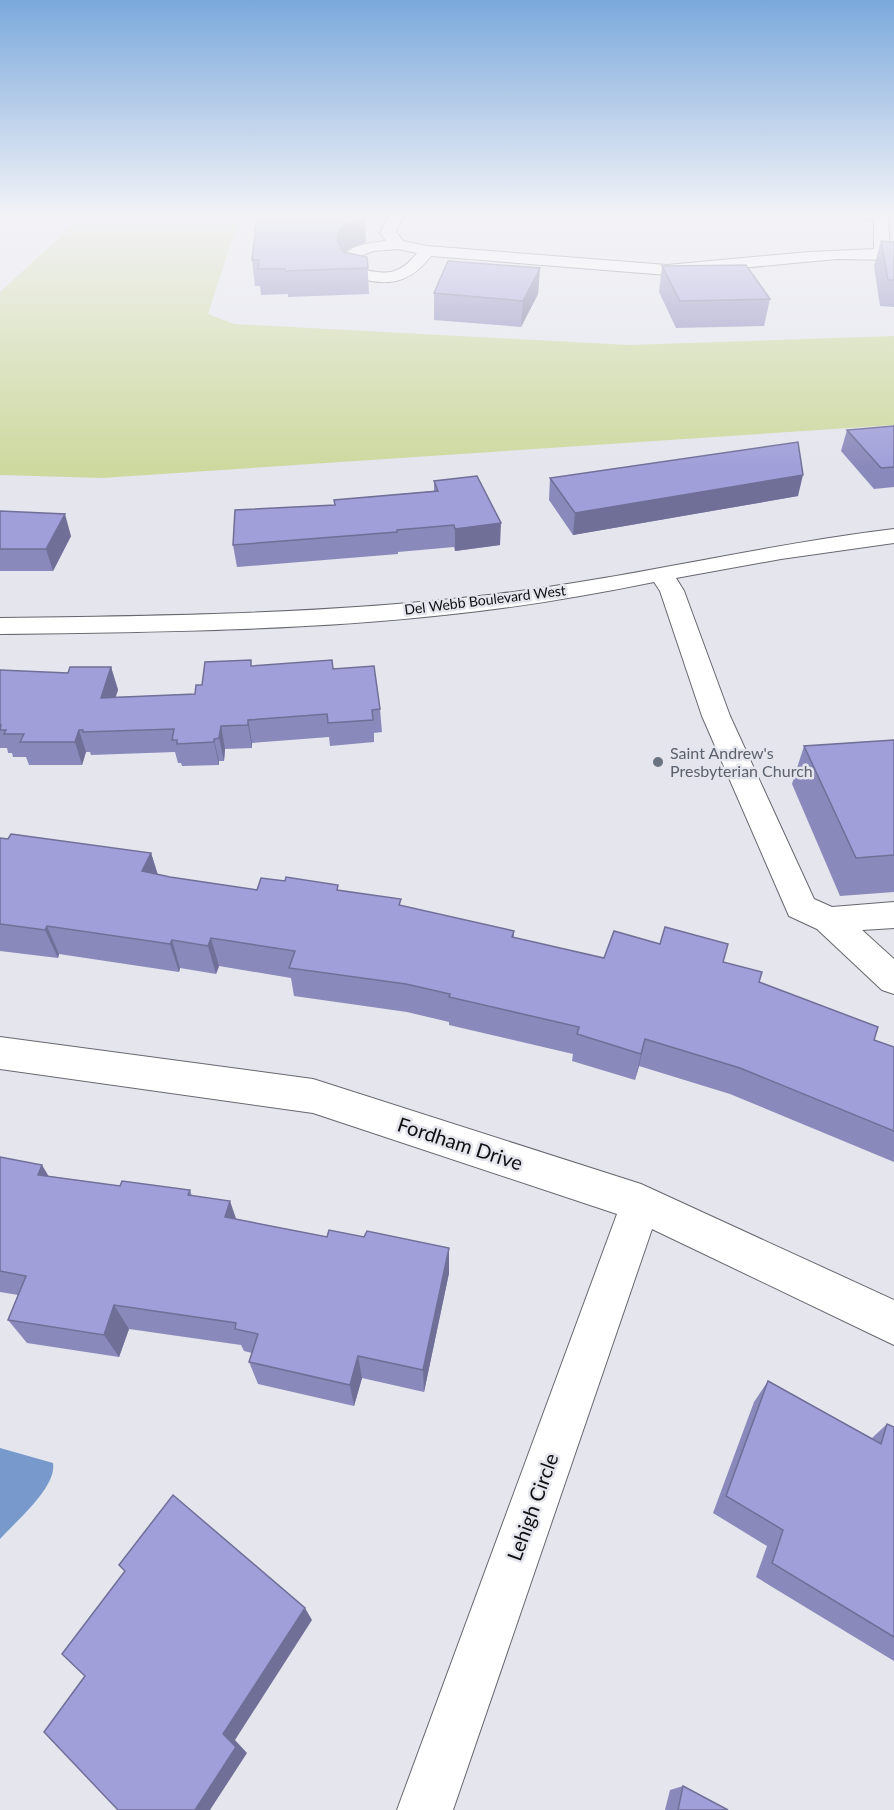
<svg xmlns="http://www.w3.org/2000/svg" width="894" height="1810" viewBox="0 0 894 1810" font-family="Lato,sans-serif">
	<rect width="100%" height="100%" fill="#e4e5ed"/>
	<polygon fill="#ced99f" points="85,214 251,214 235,231 208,314 234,324 629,345 894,336 894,425 102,478 0,475 0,292"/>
	<path fill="#7899cb" d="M 0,1448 L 53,1463 C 57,1487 16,1521 0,1539 Z"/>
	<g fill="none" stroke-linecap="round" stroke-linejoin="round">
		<g stroke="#67676f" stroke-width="2">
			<g id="minor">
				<path d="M 390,214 L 404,214 L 396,232 L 403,241 L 427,246 L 667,265 L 809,252 L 874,249 L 874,221 L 861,217 L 859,214 L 879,214 L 888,219 L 890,250 L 894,250 L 894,260 L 837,259 L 667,275 L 431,256 C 405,289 383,285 345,275 C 329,247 367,243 386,241 L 380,233 ZM 398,249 L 417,253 C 398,277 387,274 359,269 L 358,257 L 373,251 Z"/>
				<path d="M 894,529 L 894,543 L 781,559 L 676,578 L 684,591 L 730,716 L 814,899 L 832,907 L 894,902 L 894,928 L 862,930 L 894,959 L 894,994 L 882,990 L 817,929 L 789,916 L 702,716 L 660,591 L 654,582 C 585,596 515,608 444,615 C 297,631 148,632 0,634 L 0,618 C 166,616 332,614 497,594 C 630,578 761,545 894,529 Z"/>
				<polygon points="0,1037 313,1079 641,1184 894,1300 894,1345 652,1229 453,1810 397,1810 617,1214 313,1113 0,1069"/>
			</g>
		</g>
		<use href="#minor" fill="#fff" fill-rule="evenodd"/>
	</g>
	<g fill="#8a89bb">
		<polygon points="881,241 894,242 894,307 880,306 874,266"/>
		<polygon points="366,242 345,251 344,252 367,257 369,294 288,297 288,294 261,295 260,286 255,286 252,260"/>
		<polygon points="662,266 770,299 764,326 676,328 659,292"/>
		<polygon points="540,268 538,294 521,327 434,320 434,293"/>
		<polygon points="894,426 894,487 874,489 841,451 847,430"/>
		<polygon points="550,478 798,496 573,535 549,500"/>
		<polygon points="434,481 500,545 455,551 454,547 398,552 398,554 237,567 233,545 335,505 334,500 434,491"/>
		<polygon points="0,511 71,536 53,571 0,571"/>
		<polygon points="252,666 333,669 380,709 382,732 374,733 374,742 330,746 329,737 252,743 252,748 225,749 224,761 219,761 219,765 182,766 181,763 178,763 175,752 91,755 90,752 86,752 82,765 29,765 26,757 13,757 12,753 8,753 7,748 0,748 0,670 68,673 111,667 118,690 115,697 195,694 202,685"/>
		<polygon points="894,740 894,892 840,896 792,784 804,746"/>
		<polygon points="0,838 151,853 158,875 170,877 257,890 339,890 402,906 514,931 514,938 604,958 723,962 759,982 874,1040 894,1047 894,1162 730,1094 639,1066 635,1080 572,1061 573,1054 449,1025 449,1022 407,1012 294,996 291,978 219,966 216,974 180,968 179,972 59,954 58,958 0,951"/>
		<polygon points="0,1157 49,1176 120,1186 190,1190 192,1196 236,1219 327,1237 364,1237 449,1248 449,1273 424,1392 362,1378 354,1406 258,1384 249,1362 252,1353 244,1351 241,1345 129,1329 119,1357 27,1343 8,1320 18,1295 0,1292"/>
		<polygon points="768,1381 872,1438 887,1424 894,1427 894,1661 756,1577 767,1546 713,1513 754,1402"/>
		<polygon points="683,1786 728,1810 665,1810 670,1790"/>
	</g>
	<g fill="#706f98">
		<polygon points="365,217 366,242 345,251 340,257 337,240 338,232 343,226"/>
		<polygon points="540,268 538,294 521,327 523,301"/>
		<polygon points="803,475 798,496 573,535 575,513"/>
		<polygon points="65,514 71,536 53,571 46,549"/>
		<polygon points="501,523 500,545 455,551 455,529"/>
		<polygon points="111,667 118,690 108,721 101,698"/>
		<polygon points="248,720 252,743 252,748 248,725"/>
		<polygon points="221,726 225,749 224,761 219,738"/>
		<polygon points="79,730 86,752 82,765 75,742"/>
		<polygon points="214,739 219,761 219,765 214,742"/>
		<polygon points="151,853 160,882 142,871"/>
		<polygon points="47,926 59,954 58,958 45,930"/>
		<polygon points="211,938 219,966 216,974 208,946"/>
		<polygon points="172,940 180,968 179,972 170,944"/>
		<polygon points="645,1039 639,1066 635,1080 641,1054"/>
		<polygon points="42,1165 58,1192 38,1175"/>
		<polygon points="230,1201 239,1227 225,1217"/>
		<polygon points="449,1248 449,1273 424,1392 423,1370"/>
		<polygon points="114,1305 129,1329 119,1357 104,1335"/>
		<polygon points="358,1356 362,1378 354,1406 350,1385"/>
		<polygon points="305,1608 312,1620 235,1740 247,1753 210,1810 195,1810 223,1734"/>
	</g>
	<g fill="#a09fd9" stroke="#706f98" stroke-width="1.5">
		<polygon points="265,214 364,214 365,217 343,226 338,232 337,240 343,252 367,257 368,268 285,271 285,269 258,269 259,260 252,260 256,225 258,220 264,220"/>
		<polygon points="881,241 894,242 894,280 888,280"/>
		<polygon points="448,261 540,268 523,301 434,293"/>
		<polygon points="746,265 770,299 680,301 662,266"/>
		<polygon points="894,426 894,467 881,468 847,430"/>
		<polygon points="798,442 803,475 575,513 550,478"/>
		<polygon points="477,476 501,523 455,529 454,525 397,530 397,532 233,545 235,510 335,505 334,500 438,491 434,481"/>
		<polygon points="0,511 65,514 46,549 0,549"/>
		<polygon points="251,660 251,666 332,660 333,669 374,666 380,709 372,710 373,720 328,723 327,714 248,720 248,725 221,726 219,738 214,739 214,742 177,744 177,740 172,740 174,729 83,732 83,730 79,730 75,742 20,742 24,734 4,734 6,730 0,730 1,725 0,725 0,670 68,673 70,667 111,667 101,698 195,694 196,685 202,685 205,662"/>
		<polygon points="894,740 894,855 856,858 804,746"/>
		<polygon points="11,834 151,853 142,871 170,877 257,890 261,878 285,881 286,877 338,885 337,890 401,899 399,905 514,931 512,937 604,958 614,931 660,944 665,927 728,944 723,962 762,972 759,982 878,1027 874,1040 894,1047 894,1131 740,1068 645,1039 641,1054 577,1034 579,1027 449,997 450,994 406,984 289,968 295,951 211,938 208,946 172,940 170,944 47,926 45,930 0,924 0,838 8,839"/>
		<polygon points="0,1157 42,1165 38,1175 120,1186 122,1181 190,1190 188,1195 230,1201 225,1217 327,1237 329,1230 364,1237 367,1231 449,1248 423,1370 358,1356 350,1385 249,1362 258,1334 235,1329 236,1323 114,1305 104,1335 8,1320 26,1276 0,1271"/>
		<polygon points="768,1381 881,1444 887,1424 894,1427 894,1637 772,1563 783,1530 726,1496"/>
		<polygon points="173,1495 305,1608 223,1734 236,1747 195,1810 118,1810 44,1732 85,1676 62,1654 125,1571 119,1565"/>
		<polygon points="683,1786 728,1810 678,1810"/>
	</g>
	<linearGradient id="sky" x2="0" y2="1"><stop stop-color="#7ba9dc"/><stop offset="0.46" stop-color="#f3f3f7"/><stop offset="1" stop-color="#f3f3f7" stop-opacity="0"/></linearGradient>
	<rect width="894" height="467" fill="url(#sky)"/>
	<circle fill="#6b7280" stroke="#e4e5ed" stroke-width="2" cx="658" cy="762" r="6"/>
	<g text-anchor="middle" stroke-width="5" stroke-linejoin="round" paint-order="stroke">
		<g font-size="14" fill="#0f0f12" stroke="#e4e5ed">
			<text transform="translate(485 600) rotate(-7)" y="5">Del Webb Boulevard West</text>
		</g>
		<g font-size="16" fill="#5b616d" stroke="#e4e5ed" text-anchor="start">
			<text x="670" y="759">Saint Andrew's<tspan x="670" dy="18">Presbyterian Church</tspan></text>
		</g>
		<g font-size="20" fill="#0f0f12" stroke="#e4e5ed">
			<text transform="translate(460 1144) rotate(18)" y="7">Fordham Drive</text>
			<text transform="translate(533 1507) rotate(-70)" y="7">Lehigh Circle</text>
		</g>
	</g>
</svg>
